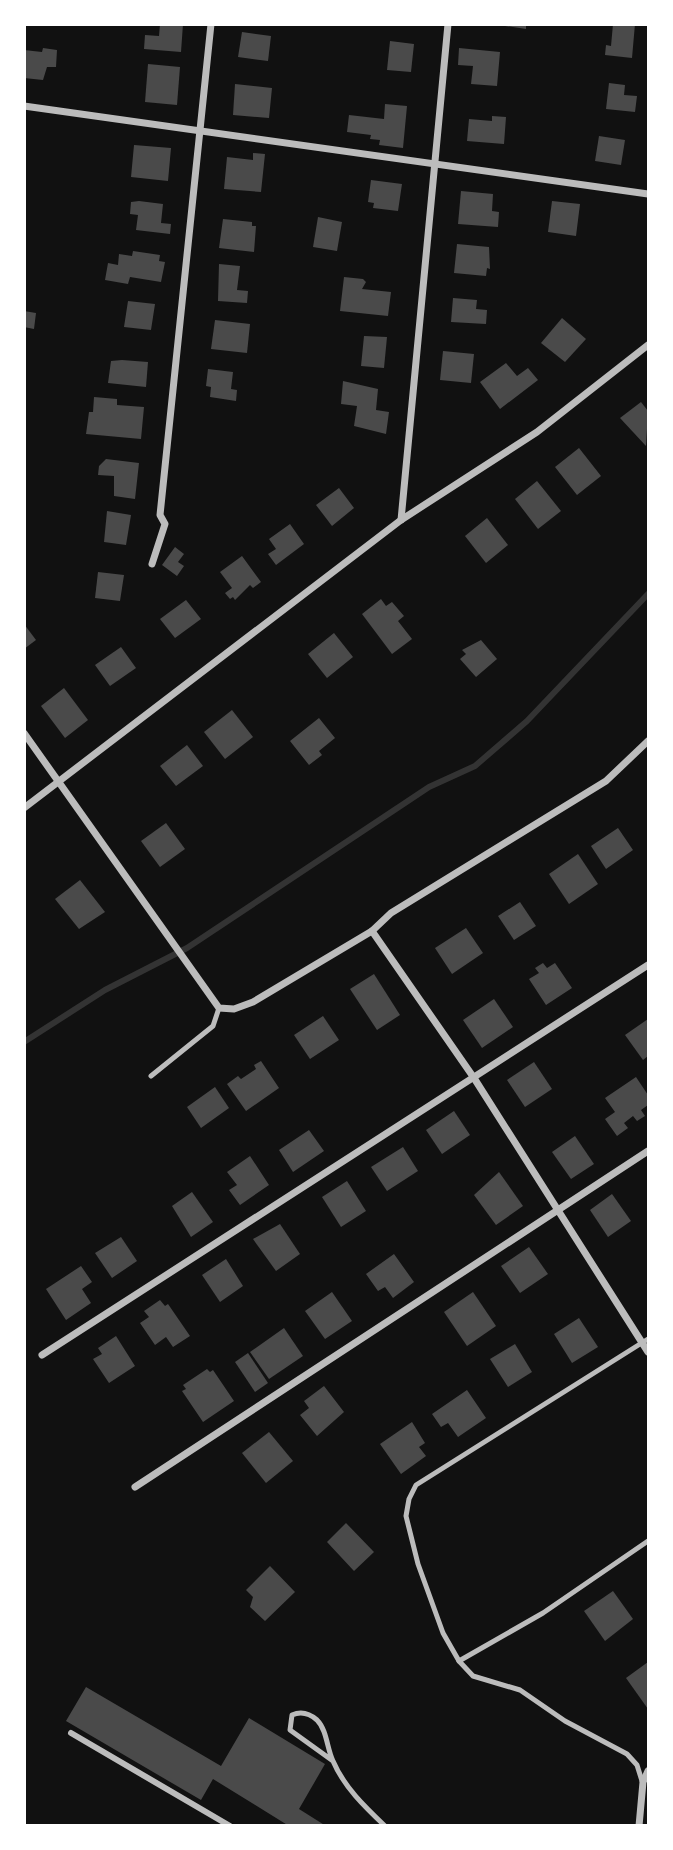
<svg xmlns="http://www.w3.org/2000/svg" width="673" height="1850" viewBox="0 0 673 1850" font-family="'Source Sans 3',sans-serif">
	<rect width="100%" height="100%" fill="#111"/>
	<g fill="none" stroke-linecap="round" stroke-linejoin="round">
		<polyline stroke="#333" stroke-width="6" points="24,1042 105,990 187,948 429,787 475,766 527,721 648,594"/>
	</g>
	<g fill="#4a4a4a">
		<polygon points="160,24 183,24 181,52 144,49 145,35 159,36"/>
		<polygon points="492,24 526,24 526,29"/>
		<polygon points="613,24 635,24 632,58 605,55 606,45 611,46"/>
		<polygon points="242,32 271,36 268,61 238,57"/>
		<polygon points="390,41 414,44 411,72 387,70"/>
		<polygon points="43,48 57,50 56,67 47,67 43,80 24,78 24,50 42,52"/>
		<polygon points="459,48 500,52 497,86 471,84 473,66 458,65"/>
		<polygon points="148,64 180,67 177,105 145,102"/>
		<polygon points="609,83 625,85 624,95 637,96 635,112 606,109"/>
		<polygon points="235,84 272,88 269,118 233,115"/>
		<polygon points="385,104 407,106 403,148 379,145 380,140 370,139 371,135 347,132 349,115 384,119"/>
		<polygon points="492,116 506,117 504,144 467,141 469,119 492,121"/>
		<polygon points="599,136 625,140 621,165 595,161"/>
		<polygon points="134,145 171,148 168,181 131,177"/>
		<polygon points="253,153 265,154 261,192 224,189 227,157 253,160"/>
		<polygon points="371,180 402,184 398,211 373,208 374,203 368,202"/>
		<polygon points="461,191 493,194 492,211 499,212 498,227 458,224"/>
		<polygon points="139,201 163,204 161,223 171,224 170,234 136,230 138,215 130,214 131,202"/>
		<polygon points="552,201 580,204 576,236 548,232"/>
		<polygon points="318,217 342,222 337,251 313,247"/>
		<polygon points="223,219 252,222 252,226 256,226 254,252 219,248"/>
		<polygon points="457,244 489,247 490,269 487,268 486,276 454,273"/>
		<polygon points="133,251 160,255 159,261 165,262 161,282 130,277 128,284 105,280 108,263 118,265 119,254 132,256"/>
		<polygon points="219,264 240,266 237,290 248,291 247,303 218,301"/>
		<polygon points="344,277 363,279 366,282 362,289 391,292 388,316 340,311"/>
		<polygon points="453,298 477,300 476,309 487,310 486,324 451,322"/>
		<polygon points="128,301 155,304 151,330 124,327"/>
		<polygon points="24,311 36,313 34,329 24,327"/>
		<polygon points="562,318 586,339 565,362 541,343"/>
		<polygon points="215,320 250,324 247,353 211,349"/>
		<polygon points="364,336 387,337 384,368 361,366"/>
		<polygon points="443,351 474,354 471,383 440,380"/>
		<polygon points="122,360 148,362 146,387 108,383 111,361"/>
		<polygon points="506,363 517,376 528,368 538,380 500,409 480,382"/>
		<polygon points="208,369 233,372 231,389 237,390 236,401 210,397 211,387 206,386"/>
		<polygon points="343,381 378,389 376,410 389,412 386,434 354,426 357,406 341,404"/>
		<polygon points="94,397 117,399 117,405 144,407 141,439 86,434 89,412 93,412"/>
		<polygon points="641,402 648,411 646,446 620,418"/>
		<polygon points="579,448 601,476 577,495 555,467"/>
		<polygon points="106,459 139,463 135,499 114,496 114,476 98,475 99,466"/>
		<polygon points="537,481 561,511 538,529 515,499"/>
		<polygon points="339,488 354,508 332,526 316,505"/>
		<polygon points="107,511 131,515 126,545 104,542"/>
		<polygon points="487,518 508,545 486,563 465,536"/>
		<polygon points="290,524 304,544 276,565 268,554 276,549 269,539"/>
		<polygon points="175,547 184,554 178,562 184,566 177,576 162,565"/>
		<polygon points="242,556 261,582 253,588 250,585 235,600 233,597 230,599 225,593 232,588 220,572"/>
		<polygon points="98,572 124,575 120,601 95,598"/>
		<polygon points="381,599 386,606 392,602 404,616 398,621 412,639 392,654 362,614"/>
		<polygon points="186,600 201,619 175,638 160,619"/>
		<polygon points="24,624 36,640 24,649"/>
		<polygon points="334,633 353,657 327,678 308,654"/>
		<polygon points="481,640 497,659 476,677 460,659 466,654 462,650"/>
		<polygon points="121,647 136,668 110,686 95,665"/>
		<polygon points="64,688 88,720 65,738 41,706"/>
		<polygon points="232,710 253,737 225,759 204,732"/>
		<polygon points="319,718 335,738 319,751 322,755 309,765 290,741"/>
		<polygon points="187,745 203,766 176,786 160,766"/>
		<polygon points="166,823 185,849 160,867 141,841"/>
		<polygon points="618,828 633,850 606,869 591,846"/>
		<polygon points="578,854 598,884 569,904 549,874"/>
		<polygon points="80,880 105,912 79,929 55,899"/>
		<polygon points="520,902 536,926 514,940 498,916"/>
		<polygon points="466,928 483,953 452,974 435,948"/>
		<polygon points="543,963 547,968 555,963 572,988 546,1005 529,979 539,973 535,968"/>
		<polygon points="374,974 400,1015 377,1030 350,989"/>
		<polygon points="494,999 513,1027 482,1048 463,1020"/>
		<polygon points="323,1016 339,1040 310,1059 294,1035"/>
		<polygon points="648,1019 648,1056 643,1060 625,1035"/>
		<polygon points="261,1061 279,1088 246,1111 227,1084 238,1076 241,1079 256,1069 254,1065"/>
		<polygon points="534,1062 552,1089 525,1107 507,1080"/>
		<polygon points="636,1077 648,1095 648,1105 641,1110 645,1116 637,1121 633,1116 624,1123 628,1128 617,1136 605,1119 615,1112 605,1098"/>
		<polygon points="215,1087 229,1108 201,1128 187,1107"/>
		<polygon points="454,1111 470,1135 442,1154 426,1130"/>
		<polygon points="309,1130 324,1151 293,1172 279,1150"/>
		<polygon points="575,1136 594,1164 571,1179 552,1152"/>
		<polygon points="403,1147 418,1171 387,1191 371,1167"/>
		<polygon points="250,1156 269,1185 240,1205 229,1190 237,1185 227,1172"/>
		<polygon points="499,1172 523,1206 496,1225 474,1195"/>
		<polygon points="347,1181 366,1211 341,1227 322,1197"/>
		<polygon points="192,1192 213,1222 191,1237 172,1206"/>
		<polygon points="612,1194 631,1221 608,1237 590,1210"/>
		<polygon points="280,1224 300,1254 276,1271 253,1239"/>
		<polygon points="121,1237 137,1261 112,1278 95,1253"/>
		<polygon points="529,1247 548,1274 520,1293 501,1266"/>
		<polygon points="394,1254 414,1282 393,1298 385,1287 378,1291 366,1274"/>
		<polygon points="226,1259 243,1286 220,1302 202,1275"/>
		<polygon points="81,1266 92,1282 82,1289 91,1303 66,1320 46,1289"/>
		<polygon points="332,1292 352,1321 325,1339 305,1311"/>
		<polygon points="473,1292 496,1326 467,1346 444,1312"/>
		<polygon points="160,1300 165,1306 168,1304 190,1336 173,1347 166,1337 155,1345 140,1323 149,1317 144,1311"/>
		<polygon points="579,1318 598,1347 572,1363 554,1334"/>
		<polygon points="284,1328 303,1356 269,1379 250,1352"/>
		<polygon points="116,1336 135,1366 109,1383 93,1359 102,1354 98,1348"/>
		<polygon points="515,1344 532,1372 508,1387 490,1359"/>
		<polygon points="248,1353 268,1383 255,1392 235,1362"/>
		<polygon points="207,1369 210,1372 213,1370 234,1401 203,1422 182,1391 186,1389 183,1385"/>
		<polygon points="324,1386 344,1412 317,1436 300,1415 309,1408 304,1401"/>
		<polygon points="467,1390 486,1418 458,1437 448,1423 441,1427 432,1414"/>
		<polygon points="412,1422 425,1443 419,1447 426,1456 401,1474 380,1444"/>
		<polygon points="269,1432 293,1461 266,1483 242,1453"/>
		<polygon points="346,1523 374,1552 354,1571 327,1542"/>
		<polygon points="270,1566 295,1592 265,1621 250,1607 253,1597 246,1590"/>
		<polygon points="613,1591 633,1619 605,1641 584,1611"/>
		<polygon points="648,1662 648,1709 626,1678"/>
		<polygon points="86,1687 221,1766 249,1718 325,1764 299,1809 326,1826 289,1826 213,1779 201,1800 66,1721"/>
	</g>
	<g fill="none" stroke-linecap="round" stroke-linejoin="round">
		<g stroke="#bcbcbc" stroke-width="5">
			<polyline points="151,1076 213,1026 219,1008"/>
			<polyline points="459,1661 543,1613 648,1541"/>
			<path d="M 333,1761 L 290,1730 L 292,1715 C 301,1711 309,1713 317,1720 C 327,1730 327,1749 333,1761 C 344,1787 365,1807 385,1826"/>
			<polyline points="642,1781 637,1765 627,1754 565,1721 520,1690 473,1676 459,1661 443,1633 418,1564 406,1516 409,1499 416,1485 648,1339"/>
		</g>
		<polyline stroke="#bcbcbc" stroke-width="6" points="71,1733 230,1826"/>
		<g stroke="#bcbcbc" stroke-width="7">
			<polyline points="24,106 648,194"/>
			<polyline points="401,520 448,24"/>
			<polyline points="152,564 165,524 160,515 211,24"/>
			<polyline points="24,733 219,1008 234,1009 253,1002 372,931 391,913 606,781 648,741"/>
			<polyline points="24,808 401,520 537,432 648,345"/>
			<polyline points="372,931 474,1078 648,1352"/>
			<polyline points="42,1355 648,965"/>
			<polyline points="135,1487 648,1151"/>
			<polyline points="639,1826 643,1782 648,1771"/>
		</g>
	</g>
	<rect width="673" height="1850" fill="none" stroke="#ffffff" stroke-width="52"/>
</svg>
